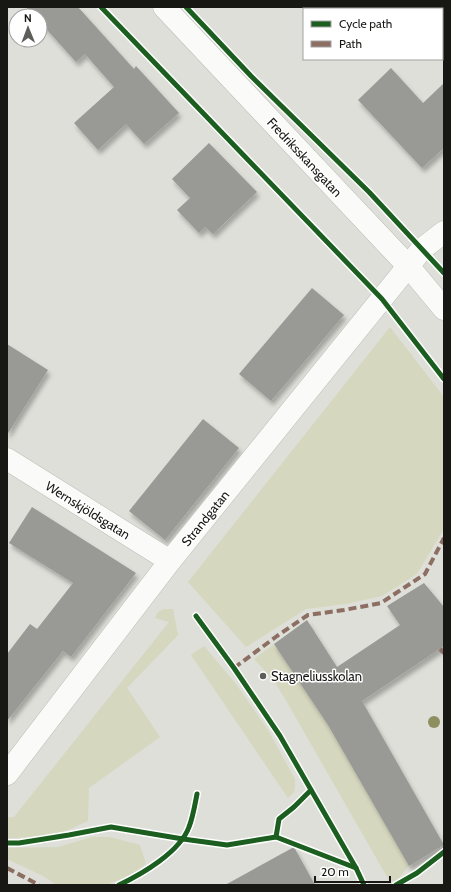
<svg xmlns="http://www.w3.org/2000/svg" width="451" height="892" viewBox="0 0 451 892" font-family="Cabin,sans-serif">
	<defs>
		<filter id="shadow"><feDropShadow dx="2.5" dy="4.5" stdDeviation="2" flood-color="#0004"/></filter>
	</defs>
	<rect width="100%" height="100%" fill="#dedfd8"/>
	<g fill="#d5d7be">
		<polygon points="390,327 444,397 444,529 417,574 382,596 346,604 306,609 246,647 188,582"/>
		<path d="M 164,609 L 173,609 L 178,635 L 127,688 L 160,737 L 89,788 L 88,821 C 82,823 76,827 70,829 C 53,836 26,838 7,838 L 7,817 L 14,817 L 169,622 L 155,618 L 158,612 Z"/>
		<polygon points="274,644 328,725 409,866 397,880 390,882 284,697 272,678 254,659"/>
		<polygon points="204,646 236,684 268,730 284,759 295,779 295,786 294,792 288,798 191,655"/>
		<polygon points="92,837 110,837 140,845 146,864 132,874 106,885 57,885 43,876 7,859 7,848 58,847"/>
	</g>
	<g fill="#999a95" filter="url(#shadow)">
		<polygon points="26,7 78,7 134,69 136,66 179,113 144,144 126,124 98,150 74,123 114,87 85,54 76,62 40,22 40,16 34,16"/>
		<polygon points="391,68 423,103 444,83 444,148 422,168 358,100"/>
		<polygon points="209,143 257,192 213,234 205,227 199,233 177,210 190,198 172,179"/>
		<polygon points="312,288 344,315 271,401 239,374"/>
		<polygon points="7,344 48,370 7,435"/>
		<polygon points="203,419 239,448 165,540 129,511"/>
		<polygon points="32,507 136,573 71,657 63,651 7,721 7,654 30,624 37,629 73,583 9,543"/>
		<polygon points="424,583 444,607 444,646 362,701 444,845 409,866 328,725 274,644 307,620 337,667 400,625 387,606"/>
		<polygon points="294,847 315,885 225,885"/>
	</g>
	<g fill="none" stroke-linecap="round" stroke-linejoin="round">
		<g stroke="#bcbcb7" stroke-width="23">
			<g id="minor">
				<polyline points="7,459 170,561"/>
				<polyline points="7,774 170,561 422,249 444,232"/>
			</g>
		</g>
		<g stroke="#bcbcb7" stroke-width="23">
			<polyline id="secondary" points="164,7 409,267 444,309"/>
		</g>
		<use href="#minor" stroke="#fafaf9" stroke-width="22"/>
		<use href="#secondary" stroke="#fafaf9" stroke-width="22"/>
		<g stroke="#8d6e63" stroke-width="4" stroke-dasharray="8 4" stroke-linecap="butt">
			<polyline points="440,649 444,653"/>
			<polyline points="234,668 277,636 308,615 344,610 381,603 425,574 444,538"/>
			<polyline points="7,868 39,885"/>
		</g>
		<g stroke="#fff" stroke-width="8">
			<g id="cycleway">
				<polyline points="101,7 382,299 444,379"/>
				<polyline points="186,7 251,76 369,192 444,273"/>
				<polyline points="196,616 234,668 280,736 356,868 364,885"/>
				<polyline points="311,790 294,807 279,819 276,837 356,868"/>
				<polyline points="7,843 19,843 69,835 111,827 183,839 227,845 276,837"/>
				<path d="M 119,885 C 142,874 180,852 189,827 C 193,817 195,804 197,794"/>
				<polyline points="396,885 417,873 444,852"/>
			</g>
		</g>
		<use href="#cycleway" stroke="#1b5e20" stroke-width="5"/>
	</g>
	<circle fill="#8d8f61" cx="434" cy="722" r="6"/>
	<circle fill="#5d5e59" stroke="#fff" stroke-width="1.5" cx="263" cy="676" r="4"/>
	<g text-anchor="middle" stroke-width="3" stroke-linejoin="round" paint-order="stroke">
		<g font-size="13" fill="#171814" stroke="#fff">
			<text transform="translate(305 157) rotate(47)" y="5">Fredriksskansgatan</text>
			<text transform="translate(88 510) rotate(32)" y="5">Wernskjöldsgatan</text>
			<text transform="translate(205 518) rotate(-51)" y="5">Strandgatan</text>
		</g>
		<g font-size="13" fill="#171814" stroke="#fff" text-anchor="start">
			<text x="271" y="681">Stagneliusskolan</text>
		</g>
	</g>
	<rect width="451" height="892" fill="none" stroke="#171814" stroke-width="16"/>
	<rect x="303" y="8" width="140" height="52" fill="#ffffff" stroke="#a2a3a1"/>
	<rect x="311" y="21" width="20" height="6" fill="#1b5e20" stroke="#a2a3a1"/>
	<text x="339" y="28" font-size="12" fill="#171814">Cycle path</text>
	<rect x="311" y="41" width="20" height="6" fill="#8d6e63" stroke="#a2a3a1"/>
	<text x="339" y="48" font-size="12" fill="#171814">Path</text>
	<g transform="translate(28 28) rotate(359)"><circle r="19" fill="#ffffff" stroke="#a2a3a1"/>
	<path d="M0-3L7 15L0 10L-7 15Z" fill="#5d5e59"/>
	<text y="-6" font-size="11" font-weight="bold" text-anchor="middle" fill="#171814">N</text>
	</g>
	<path d="M315 876v6h75v-6" fill="none" stroke="#171814" stroke-width="2"/>
	<text x="321" y="876" font-size="12" fill="#171814" stroke="#ffffff" stroke-width="3" paint-order="stroke">20 m</text>
</svg>
